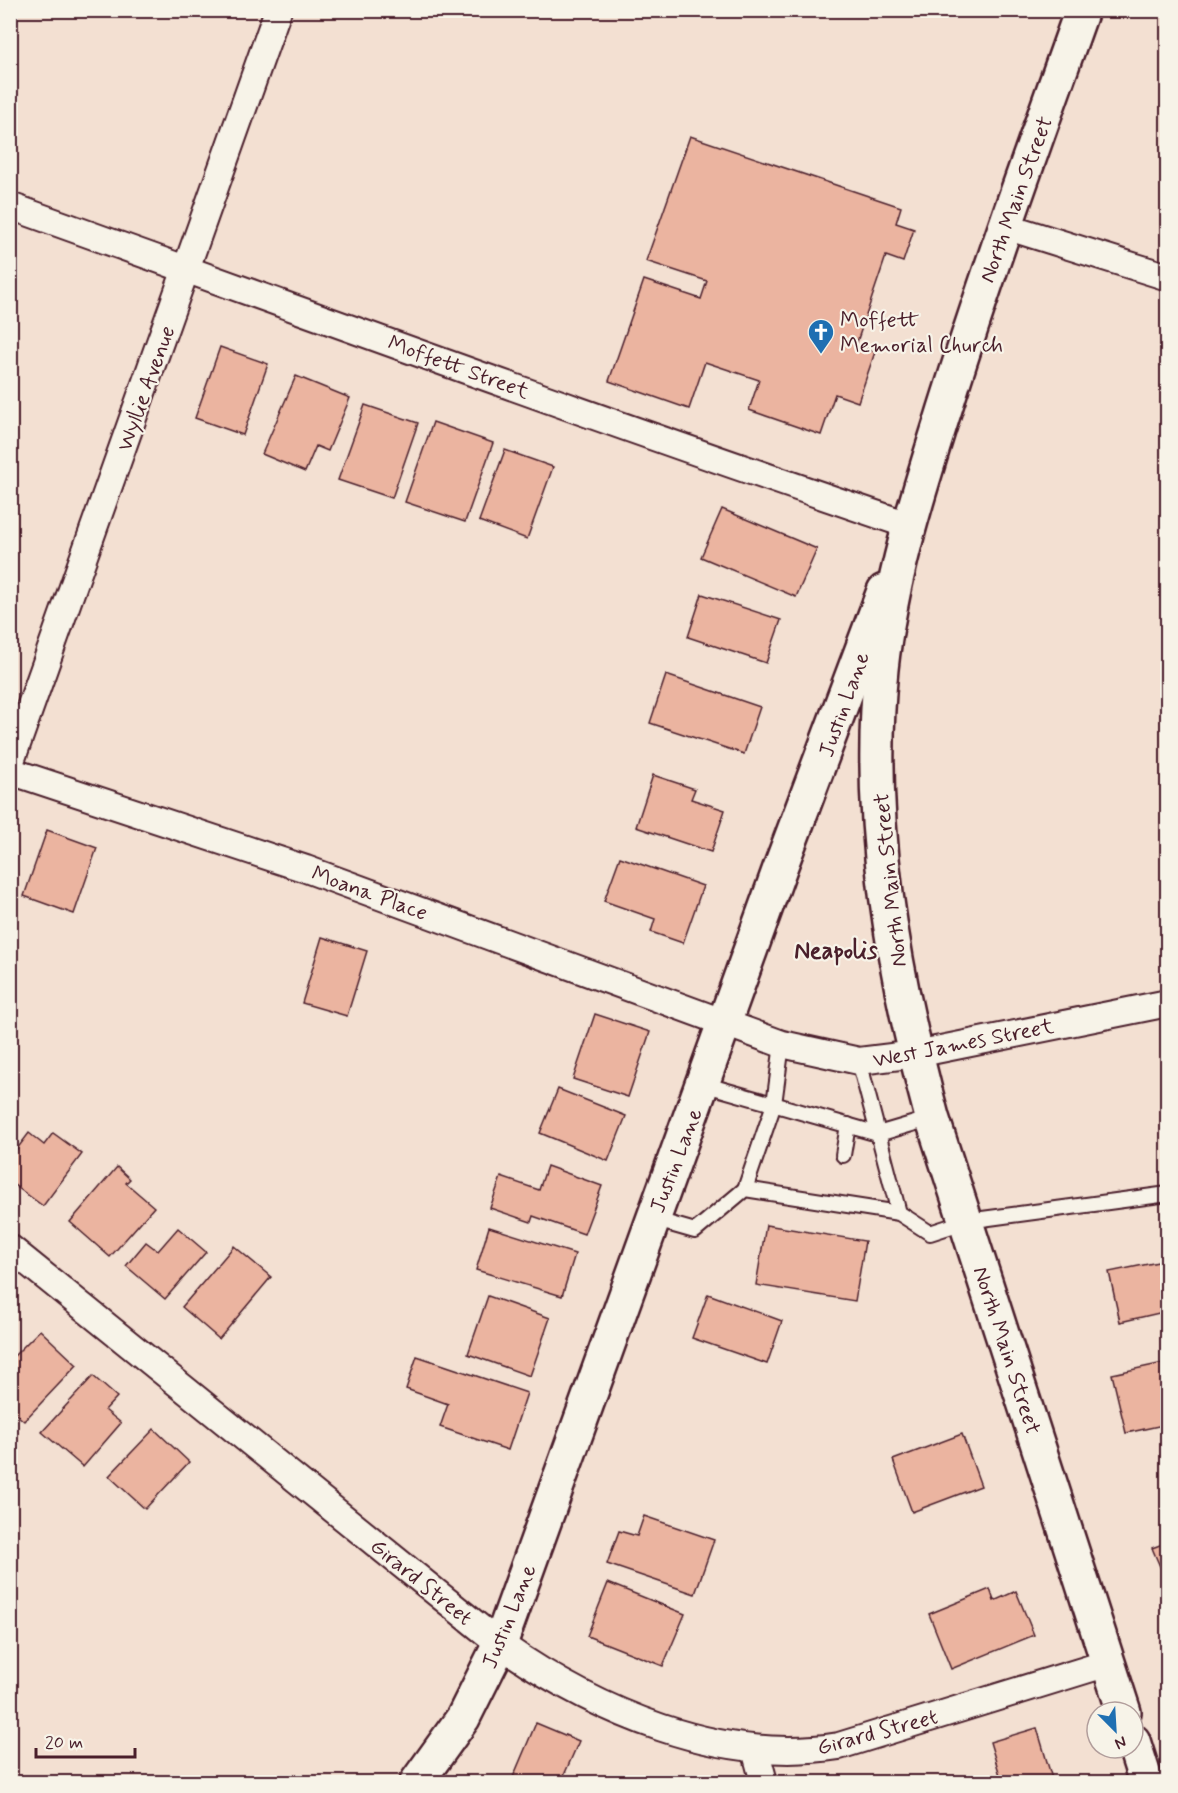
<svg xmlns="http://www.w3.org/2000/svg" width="1178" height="1793" viewBox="0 0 1178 1793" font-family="Mynerve,sans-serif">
	<rect width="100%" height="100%" fill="#f3e0d2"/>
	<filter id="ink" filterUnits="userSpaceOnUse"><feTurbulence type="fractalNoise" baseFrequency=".0167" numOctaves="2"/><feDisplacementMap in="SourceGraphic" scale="12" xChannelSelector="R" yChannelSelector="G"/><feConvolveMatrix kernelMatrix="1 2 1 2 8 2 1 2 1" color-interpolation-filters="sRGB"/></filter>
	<g filter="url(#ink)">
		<g fill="#ebb4a0" stroke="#4a1f2b" stroke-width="1.5">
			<polygon points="690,136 901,207 896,223 914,229 903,262 886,256 856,345 875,352 858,402 835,394 821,435 749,410 759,380 705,362 689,409 609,381 644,280 701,299 707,281 646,261"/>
			<polygon points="220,347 268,364 243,435 195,418"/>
			<polygon points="296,376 350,398 328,451 316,446 305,472 262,454"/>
			<polygon points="365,405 418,423 392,498 338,480"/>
			<polygon points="433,422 493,443 465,522 405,502"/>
			<polygon points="505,450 553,467 527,539 479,521"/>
			<polygon points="722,509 817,549 796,597 701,557"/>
			<polygon points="702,594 781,620 766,663 688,637"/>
			<polygon points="666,675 760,707 744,754 650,723"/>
			<polygon points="653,775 695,789 691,799 725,810 711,852 636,827"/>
			<polygon points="47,830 97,848 74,914 24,896"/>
			<polygon points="620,857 703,886 683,943 651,932 655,919 604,901"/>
			<polygon points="322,937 367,951 347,1016 302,1003"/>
			<polygon points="595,1014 650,1032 628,1097 573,1079"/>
			<polygon points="558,1089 626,1116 608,1161 540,1133"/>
			<polygon points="29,1133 44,1145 53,1133 82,1154 43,1206 10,1182 10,1158"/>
			<polygon points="547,1166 602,1186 584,1234 533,1216 531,1222 490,1208 501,1177 539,1190"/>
			<polygon points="117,1167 130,1179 126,1183 154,1207 110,1257 70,1222"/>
			<polygon points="766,1225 865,1241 855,1301 756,1285"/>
			<polygon points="489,1227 575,1254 562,1296 476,1270"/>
			<polygon points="178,1228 206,1252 165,1299 126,1266 146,1242 158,1251"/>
			<polygon points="234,1246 271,1277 219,1339 182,1307"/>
			<polygon points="1168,1260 1168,1311 1120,1322 1109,1272"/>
			<polygon points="708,1294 782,1321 767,1364 692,1338"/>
			<polygon points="488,1296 550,1318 530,1376 468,1354"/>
			<polygon points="40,1330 77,1365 24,1421 10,1409 10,1360"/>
			<polygon points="417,1356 527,1393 508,1450 440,1427 448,1404 406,1389"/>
			<polygon points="1168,1362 1168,1424 1126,1433 1112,1374"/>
			<polygon points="93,1376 117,1397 105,1410 121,1423 83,1467 42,1432"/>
			<polygon points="154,1429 189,1462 145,1509 109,1476"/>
			<polygon points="962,1434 981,1486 912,1512 893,1460"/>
			<polygon points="644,1516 714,1540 695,1594 607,1564 619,1531 637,1536"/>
			<polygon points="1168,1542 1168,1585 1152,1548"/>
			<polygon points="608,1583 685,1614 663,1666 587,1636"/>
			<polygon points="990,1589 994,1601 1016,1591 1034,1635 951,1669 929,1614"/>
			<polygon points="536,1723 579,1741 561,1782 511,1782"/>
			<polygon points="1037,1728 1053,1782 1002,1782 990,1742"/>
		</g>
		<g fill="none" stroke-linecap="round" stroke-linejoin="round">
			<g stroke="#4a1f2b" stroke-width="18">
				<g id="service">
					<polyline points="859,1061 899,1213"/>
					<polyline points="703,1084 878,1134 932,1118"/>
					<polyline points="843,1155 848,1125"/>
					<polyline points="745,1189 774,1104 782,1044"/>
					<polyline points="653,1219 695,1231 745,1189 899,1213 930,1233 967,1221 1168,1194"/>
				</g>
			</g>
			<g stroke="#4a1f2b" stroke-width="30">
				<g id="minor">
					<path d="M 10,206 C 309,313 607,423 908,525"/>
					<polyline points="1005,226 1168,277"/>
					<polyline points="10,764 278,10"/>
					<polyline points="10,771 306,869 782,1044 859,1061 916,1054 1168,1003"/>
					<path d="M 10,1248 L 500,1644 C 597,1712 720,1765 839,1746 L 1108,1663"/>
					<polyline points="755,1749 764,1782"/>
				</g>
			</g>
			<g stroke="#4a1f2b" stroke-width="38">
				<polyline id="secondary" points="417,1782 463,1718 500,1644 780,868 884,591"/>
			</g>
			<g stroke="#4a1f2b" stroke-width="38">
				<g id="primary">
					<path d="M 1082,10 C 1036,139 990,266 949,396 C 921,485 891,575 881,669 C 866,821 893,972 932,1117 L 1124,1712"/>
					<polyline points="1133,1741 1146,1782"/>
				</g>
			</g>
			<use href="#service" stroke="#f7f3e8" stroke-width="14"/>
			<use href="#minor" stroke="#f7f3e8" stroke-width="26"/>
			<use href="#secondary" stroke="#f7f3e8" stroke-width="33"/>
			<use href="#primary" stroke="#f7f3e8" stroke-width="33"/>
		</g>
	</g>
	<defs>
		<g id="church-pin" transform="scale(1.35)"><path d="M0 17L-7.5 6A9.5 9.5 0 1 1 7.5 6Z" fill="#1f6fb2" stroke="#f7f3e8"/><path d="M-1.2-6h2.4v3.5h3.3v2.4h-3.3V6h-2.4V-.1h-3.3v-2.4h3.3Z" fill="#fff"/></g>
	</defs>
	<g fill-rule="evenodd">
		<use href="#church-pin" x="821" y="332"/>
	</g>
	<g text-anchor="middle" stroke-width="4.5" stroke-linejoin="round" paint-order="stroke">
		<g font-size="22" fill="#4a1f2b" stroke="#f7f3e8">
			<text transform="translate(1015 199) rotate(-70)" y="8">North Main Street</text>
			<text transform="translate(459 366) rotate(20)" y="8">Moffett Street</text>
			<text transform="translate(145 388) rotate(-70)" y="8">Wyllie Avenue</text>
			<text transform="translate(843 704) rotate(-70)" y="8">Justin Lane</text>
			<text transform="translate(889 880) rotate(-96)" y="8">North Main Street</text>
			<text transform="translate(370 892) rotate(20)" y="8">Moana Place</text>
			<text transform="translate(963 1042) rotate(-11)" y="8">West James Street</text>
			<text transform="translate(675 1160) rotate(-69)" y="8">Justin Lane</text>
			<text transform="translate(1008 1350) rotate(72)" y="8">North Main Street</text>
			<text transform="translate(422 1581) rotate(39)" y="8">Girard Street</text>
			<text transform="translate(508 1616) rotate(-68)" y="8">Justin Lane</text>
			<text transform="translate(877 1731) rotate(-15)" y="8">Girard Street</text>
		</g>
		<g font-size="22" fill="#4a1f2b" stroke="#f7f3e8" text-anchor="start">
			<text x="840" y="327">Moffett<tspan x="840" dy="25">Memorial Church</tspan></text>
		</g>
		<g font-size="24" font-weight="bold" fill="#4a1f2b" stroke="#f7f3e8">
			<text x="836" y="958">Neapolis</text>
		</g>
	</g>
	<rect width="1178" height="1793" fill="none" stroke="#f7f3e8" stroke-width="36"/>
	<rect x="18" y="18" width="1142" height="1757" fill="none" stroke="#4a1f2b" stroke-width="2" filter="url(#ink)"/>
	<g transform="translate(1115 1730) rotate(156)"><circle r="28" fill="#f7f3e8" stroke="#b29e9c" stroke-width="1.5"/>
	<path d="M0-4.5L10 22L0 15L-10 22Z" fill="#1f6fb2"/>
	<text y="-9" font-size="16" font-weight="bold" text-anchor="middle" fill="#4a1f2b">N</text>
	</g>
	<path d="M36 1748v9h99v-9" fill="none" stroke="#4a1f2b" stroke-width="3"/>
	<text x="45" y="1748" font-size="18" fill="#4a1f2b" stroke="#f7f3e8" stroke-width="4.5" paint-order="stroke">20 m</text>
</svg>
